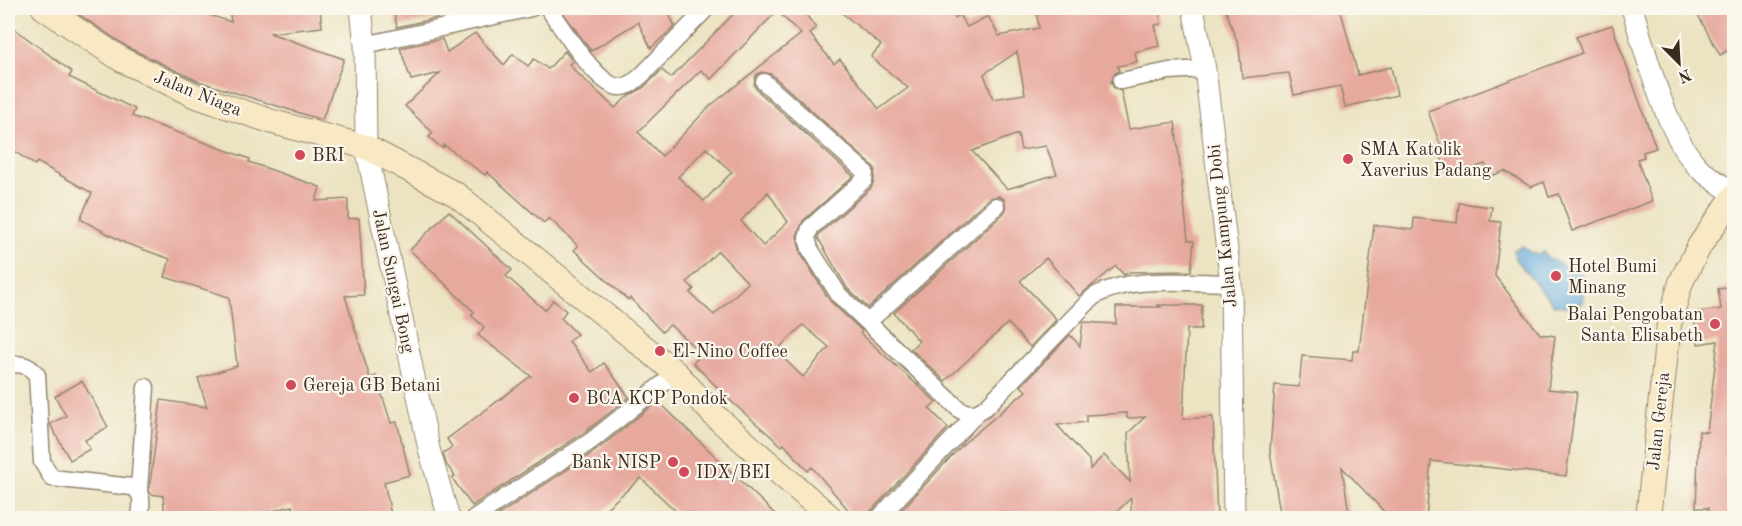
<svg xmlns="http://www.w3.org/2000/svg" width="1742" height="526" viewBox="0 0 1742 526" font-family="'Old Standard TT',serif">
	<rect width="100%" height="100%" fill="#fbf7ec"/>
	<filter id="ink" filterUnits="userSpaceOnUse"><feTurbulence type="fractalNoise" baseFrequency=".0167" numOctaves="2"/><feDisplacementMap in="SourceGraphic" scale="12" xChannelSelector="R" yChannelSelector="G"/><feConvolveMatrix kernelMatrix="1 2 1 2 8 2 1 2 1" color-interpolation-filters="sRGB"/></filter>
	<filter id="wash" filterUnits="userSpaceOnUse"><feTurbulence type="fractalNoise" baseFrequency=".008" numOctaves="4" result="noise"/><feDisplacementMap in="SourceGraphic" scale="24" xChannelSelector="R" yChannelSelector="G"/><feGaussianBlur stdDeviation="1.35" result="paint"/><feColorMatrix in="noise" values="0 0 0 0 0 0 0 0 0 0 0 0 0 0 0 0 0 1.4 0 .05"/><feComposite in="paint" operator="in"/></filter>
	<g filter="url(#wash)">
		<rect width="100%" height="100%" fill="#ebe3c1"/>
		<polygon fill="#66aedd" stroke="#506c7e" stroke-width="1.5" points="1523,246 1532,254 1535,252 1538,256 1543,252 1549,259 1581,274 1585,282 1582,303 1572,307 1554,305 1515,259 1514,250"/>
		<g id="blocks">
			<g fill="#e7a89e" fill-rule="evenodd">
				<polygon points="69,8 187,8 231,22 229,8 320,8 322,27 270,33 344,59 322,120 198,81 129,48"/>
				<polygon points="393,8 434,8 437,18 397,27"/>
				<polygon points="560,8 666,8 675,26 651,48 638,22 591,51"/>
				<path d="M 739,8 L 801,8 L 816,28 L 810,34 L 834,64 L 840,59 L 879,109 L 908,88 L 871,57 L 881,45 L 836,8 L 948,8 L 955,18 L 959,15 L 967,27 L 988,16 L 999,36 L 1039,28 L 1036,8 L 1159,8 L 1161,24 L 1155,25 L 1159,46 L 1135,52 L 1137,62 L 1118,66 L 1119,71 L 1114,74 L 1111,83 L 1114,88 L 1121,91 L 1129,129 L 1175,122 L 1188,240 L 1194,241 L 1191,271 L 1129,272 L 1124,275 L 1116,266 L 1079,296 L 1046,258 L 1020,281 L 1056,319 L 1055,321 L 1030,347 L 1008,323 L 945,381 L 911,349 L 919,341 L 894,313 L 1003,214 L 1006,209 L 1004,199 L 999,196 L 989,198 L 868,308 L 847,288 L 818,238 L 819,234 L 871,188 L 874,181 L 875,168 L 771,74 L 761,72 L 756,75 L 754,85 L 757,90 L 853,176 L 803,221 L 797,236 L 801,254 L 830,301 L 862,331 L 860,333 L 936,402 L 929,408 L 948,428 L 871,511 L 869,519 L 856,519 L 812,467 L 808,471 L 784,444 L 782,446 L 734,404 L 693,363 L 702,354 L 670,325 L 662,332 L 630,298 L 628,300 L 574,250 L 578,246 L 549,218 L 544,223 L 487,172 L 485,175 L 444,145 L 442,148 L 429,137 L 433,133 L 405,106 L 440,73 L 411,80 L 400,48 L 442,39 L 447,52 L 475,33 L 504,65 L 513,54 L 528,66 L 534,59 L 548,69 L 565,51 L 573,62 L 569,64 L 575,71 L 615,108 L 627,97 L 643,88 L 662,70 L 671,78 ZM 777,11 L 801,34 L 710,106 L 662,156 L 638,132 L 701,70 L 711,79 ZM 1017,52 L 1025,94 L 993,99 L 984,74 ZM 1018,134 L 1021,150 L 1046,146 L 1057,174 L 1007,189 L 972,151 ZM 706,148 L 732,172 L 704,201 L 678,177 ZM 768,192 L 788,222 L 763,246 L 741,221 ZM 718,251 L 748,283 L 714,315 L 690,293 L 694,289 L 687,282 ZM 803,325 L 829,347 L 803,377 L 776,351 Z"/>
				<polygon points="1225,8 1340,8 1358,75 1391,67 1397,95 1345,107 1340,86 1294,95 1289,73 1242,78 1239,47"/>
				<polygon points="1694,8 1734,8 1734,47 1720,55"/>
				<polygon points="8,24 72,72 69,77 135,109 132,116 250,159 249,162 320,187 316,201 348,199 348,219 359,218 364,295 345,296 370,378 376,376 391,423 397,422 410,475 384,482 392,519 295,519 292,506 241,519 165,519 163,496 151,494 149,491 161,400 207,407 198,378 237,366 229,297 165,277 170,259 125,243 80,219 92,193 37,162 35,165 8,147"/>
				<polygon points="1612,25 1656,148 1643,152 1644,157 1637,159 1652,201 1572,231 1559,194 1549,197 1544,182 1531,187 1505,171 1490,176 1485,164 1448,177 1438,148 1441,147 1428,111 1582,53 1576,37"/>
				<polygon points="1459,203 1492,207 1490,221 1501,222 1495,276 1540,334 1555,336 1548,389 1577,392 1566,476 1431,461 1426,519 1391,519 1342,467 1349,513 1317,519 1281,519 1270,451 1275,385 1299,387 1302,356 1352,360 1353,351 1359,351 1374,225 1413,230 1414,218 1457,223"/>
				<polygon points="449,211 512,270 506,276 545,310 553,300 566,311 561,318 577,334 569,341 592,372 604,363 629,397 585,432 472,506 452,478 455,476 446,464 443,453 452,447 447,439 531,376 478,335 484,327 471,315 474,312 410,250"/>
				<polygon points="1734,287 1734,519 1708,519 1708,508 1696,508 1699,431 1707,432 1718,341 1698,344 1693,313 1721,309 1718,289"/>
				<path d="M 1158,305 L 1202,305 L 1201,329 L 1187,329 L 1183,419 L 1213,417 L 1217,519 L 1131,519 L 1131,498 L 1109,519 L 893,519 L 963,444 L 1026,391 L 1021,386 L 1070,335 L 1080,346 L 1083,322 L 1116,324 L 1116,307 L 1161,307 ZM 1127,413 L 1127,418 L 1145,417 L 1128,433 L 1130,482 L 1104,455 L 1090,469 L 1089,460 L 1057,425 L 1086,422 L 1086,415 Z"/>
				<polygon points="82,381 108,427 85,440 90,449 70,460 50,424 66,416 55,396"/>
				<polygon points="658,401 780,519 684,519 641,478 594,519 492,519 597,450"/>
			</g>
		</g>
	</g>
	<g filter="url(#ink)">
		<use href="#blocks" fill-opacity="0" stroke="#938670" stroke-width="1.5"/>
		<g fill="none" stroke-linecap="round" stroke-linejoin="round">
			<g stroke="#938670" stroke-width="19">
				<g id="minor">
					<path d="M 548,8 C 561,26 596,84 618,87 C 628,88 635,81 642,75 L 707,8"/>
					<polyline points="365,45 531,8"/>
					<polyline points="1121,81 1169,71 1205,69"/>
					<path d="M 764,82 L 865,172 L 864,180 L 810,228 L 807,238 L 810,249 L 839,295 L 960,410 C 971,415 976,414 986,407 L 1093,297 C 1129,275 1189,283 1231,283"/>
					<polyline points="868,322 996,206"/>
					<path d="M 8,364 C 21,364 28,364 37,375 L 42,462 L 52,478 L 132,487 C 145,493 141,506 140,518"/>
					<polyline points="139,490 146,387"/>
					<polyline points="474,518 591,441 676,373"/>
					<polyline points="879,518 977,413"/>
				</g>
			</g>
			<g stroke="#938670" stroke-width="23">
				<g id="tertiary">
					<polyline points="361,8 365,45 366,147 429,449 449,518"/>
					<polyline points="1193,8 1205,69 1231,283 1234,518"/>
					<path d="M 1632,8 C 1646,53 1665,131 1697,166 C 1707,177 1723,185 1734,194"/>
				</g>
			</g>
			<g stroke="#938670" stroke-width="26">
				<g id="secondary">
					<polyline points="44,8 122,60 196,96 273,122 366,147 457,195 676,373 715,416 831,518"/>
					<polyline points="1648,518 1669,324 1681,282 1700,245 1734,196"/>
				</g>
			</g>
			<use href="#minor" stroke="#fff" stroke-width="16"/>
			<use href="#tertiary" stroke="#fff" stroke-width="21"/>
			<use href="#secondary" stroke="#f8e8c3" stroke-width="24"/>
		</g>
	</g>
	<g fill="#d1495b" stroke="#fbf7ec" stroke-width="2">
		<circle cx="300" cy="155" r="6"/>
		<circle cx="1348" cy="159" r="6"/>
		<circle cx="1556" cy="276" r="6"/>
		<circle cx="1715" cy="324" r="6"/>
		<circle cx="660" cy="351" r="6"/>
		<circle cx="291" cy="385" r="6"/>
		<circle cx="574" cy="398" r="6"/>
		<circle cx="673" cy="462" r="6"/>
		<circle cx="684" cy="472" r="6"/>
	</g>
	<g text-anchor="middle" stroke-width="4.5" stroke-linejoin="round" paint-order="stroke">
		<g font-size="18" fill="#3b2a1e" stroke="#fbf7ec">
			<text transform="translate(198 93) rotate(22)" y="6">Jalan Niaga</text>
			<text transform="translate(1222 226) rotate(-96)" y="6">Jalan Kampung Dobi</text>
			<text transform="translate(394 281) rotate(78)" y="6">Jalan Sungai Bong</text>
			<text transform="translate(1658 421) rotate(-84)" y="6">Jalan Gereja</text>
		</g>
		<g font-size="18" fill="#3b2a1e" stroke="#fbf7ec" text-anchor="start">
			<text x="1360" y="155">SMA Katolik<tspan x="1360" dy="21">Xaverius Padang</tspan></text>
			<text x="312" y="161">BRI</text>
			<text x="1568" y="272">Hotel Bumi<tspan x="1568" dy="21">Minang</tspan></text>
			<text x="1703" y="320" text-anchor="end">Balai Pengobatan<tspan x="1703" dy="21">Santa Elisabeth</tspan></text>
			<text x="672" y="357">El-Nino Coffee</text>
			<text x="303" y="391">Gereja GB Betani</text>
			<text x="586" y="404">BCA KCP Pondok</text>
			<text x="661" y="468" text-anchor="end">Bank NISP</text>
			<text x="696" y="478">IDX/BEI</text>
		</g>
	</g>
	<rect width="1742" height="526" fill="none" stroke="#fbf7ec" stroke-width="30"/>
	<g transform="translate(1679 63) rotate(156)" stroke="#fbf7ec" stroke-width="4.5" paint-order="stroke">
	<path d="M0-4.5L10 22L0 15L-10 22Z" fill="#3b2a1e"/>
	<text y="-9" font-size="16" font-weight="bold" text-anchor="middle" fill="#3b2a1e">N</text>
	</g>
</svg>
